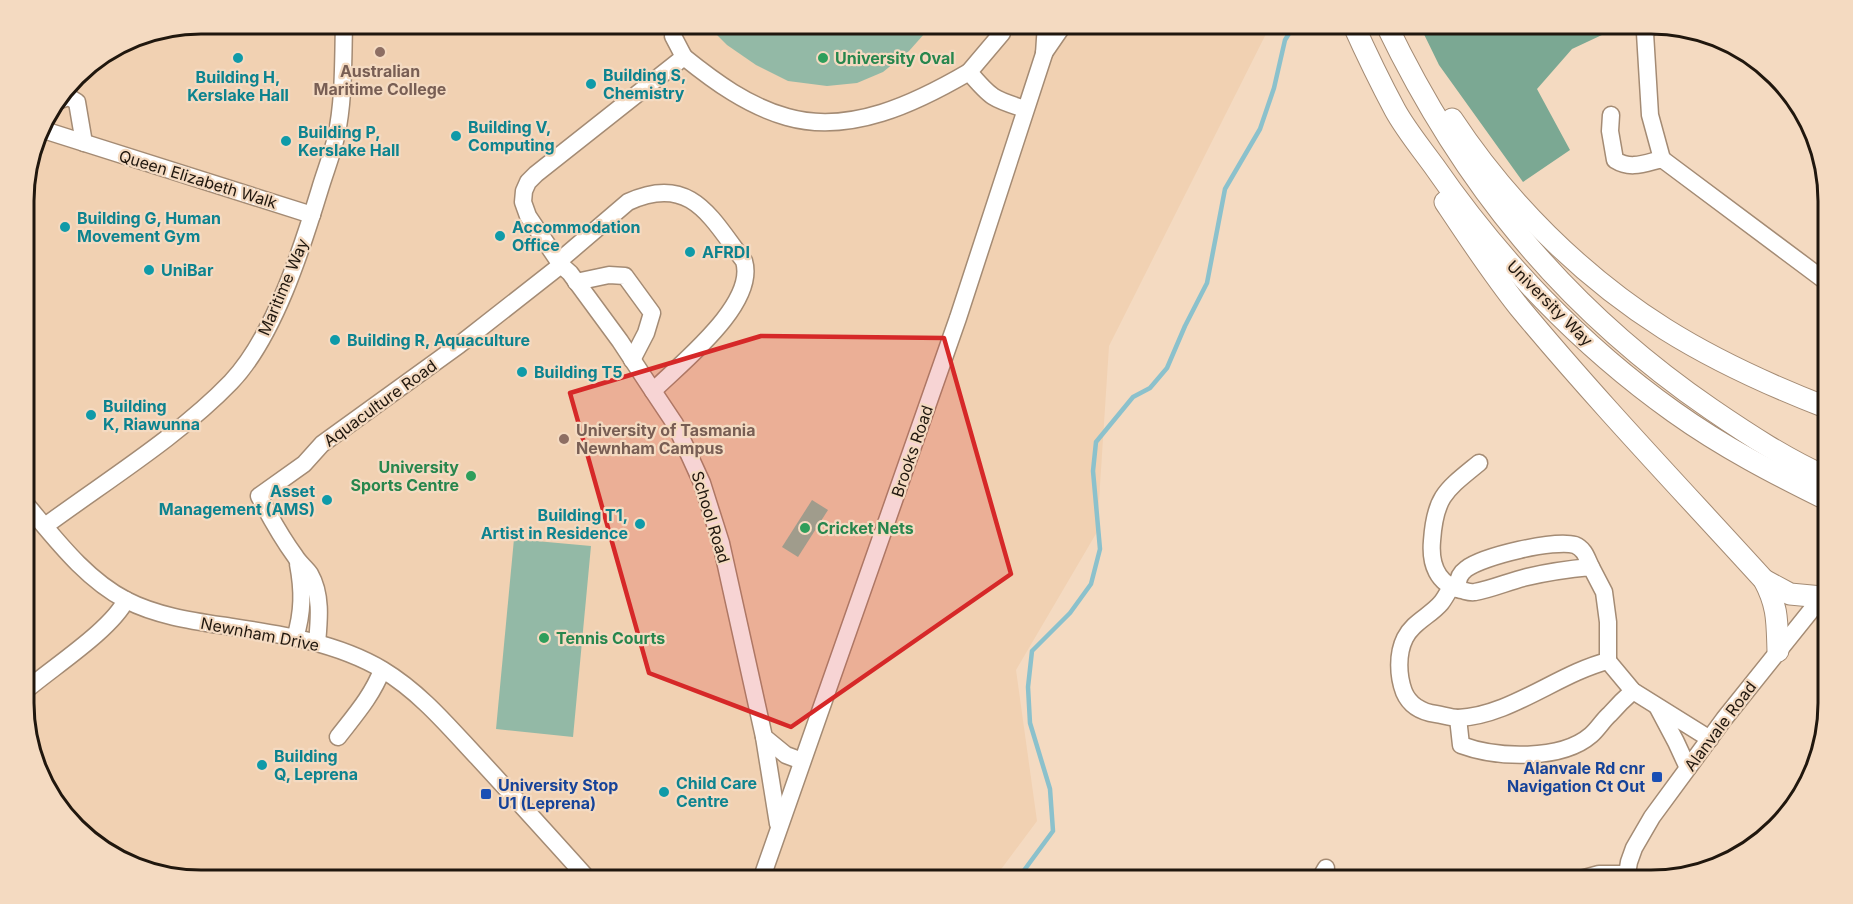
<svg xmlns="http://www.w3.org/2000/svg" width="1853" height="904" viewBox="0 0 1853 904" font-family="Inter,sans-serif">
	<rect width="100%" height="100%" fill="#f4dac1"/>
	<polygon fill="#f1d1b2" points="202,24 1271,24 1109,346 1097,532 1016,670 1037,821 993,880 202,880 123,862 60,810 26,726 24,190 42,123 84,68 134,37"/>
	<g fill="#93b9a6">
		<polygon points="706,24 933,24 909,51 883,72 857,83 827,86 788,81 756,65 727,45"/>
		<polygon points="812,500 828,510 798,557 782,547"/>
		<polygon points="514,539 591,546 573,737 496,729"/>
		<polygon points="447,872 492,876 502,880 401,880"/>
	</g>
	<polygon fill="#7ba893" points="1419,24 1620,24 1619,27 1572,49 1537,89 1570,150 1523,182 1439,65"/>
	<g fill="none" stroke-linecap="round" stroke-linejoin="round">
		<polyline stroke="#8bc1cc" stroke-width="4.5" points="1017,880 1053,831 1050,789 1030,723 1028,687 1032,651 1070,613 1091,584 1100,549 1093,471 1096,442 1133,397 1150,388 1167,368 1185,326 1207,283 1225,189 1260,129 1274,88 1285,40 1295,24"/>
		<g stroke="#a48b74" stroke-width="19">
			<g id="minor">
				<polyline points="675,24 673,36 684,57"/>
				<path d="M 1003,24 L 1002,33 L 969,72 C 991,98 993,99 1025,109"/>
				<polyline points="1653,24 1645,33 1650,115 1662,159"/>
				<polyline points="1044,53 1064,24"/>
				<polyline points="60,100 69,97 77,102 84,143"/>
				<path d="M 1611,115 L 1610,131 L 1615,160 C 1631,170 1645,163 1662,159 L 1828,283"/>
				<polyline points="42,125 50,132 312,215"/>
				<path d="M 559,261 L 628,202 C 691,173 711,218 744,261 C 757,304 681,363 653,391"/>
				<polyline points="576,282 609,275 625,276 652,313 646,333 632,360"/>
				<path d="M 1479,463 C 1446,490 1435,496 1432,541 C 1430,564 1437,584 1461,590 C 1466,591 1470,593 1475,592 C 1492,589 1510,581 1527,577 C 1548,572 1569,569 1591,567 L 1604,592 L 1608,622 L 1608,661"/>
				<path d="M 25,503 C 54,537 85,579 126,600 C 157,616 193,621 226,626 C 279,634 336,642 383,670 C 421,693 449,727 479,759 C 516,799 553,840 589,880"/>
				<path d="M 45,526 C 106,481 179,436 231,382 C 274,337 302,248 320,189 C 325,172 332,155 336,137 C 344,101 343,61 344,24"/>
				<path d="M 1451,587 C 1448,592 1445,598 1441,603 C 1430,616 1413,622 1405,638 C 1397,654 1398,676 1404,692 C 1410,706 1421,712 1436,714 C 1443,715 1451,718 1458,718 C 1510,716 1559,673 1608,661"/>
				<path d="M 1458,589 C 1457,581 1459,574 1466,569 C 1483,556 1555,539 1575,545 C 1585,549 1587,559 1591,567"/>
				<path d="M 295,638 C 303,612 303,590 298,564"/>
				<path d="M 317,643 C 319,621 322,595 310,574 C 306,568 299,563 295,556 C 281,537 270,517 259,496 L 304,464 L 322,444 L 459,345 L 561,265"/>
				<polyline points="1608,661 1633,691 1710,739"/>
				<path d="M 25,691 C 53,667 111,630 126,600"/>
				<polyline points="1658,708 1676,742 1688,768"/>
				<path d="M 1458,718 L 1461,745 C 1496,758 1561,761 1591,735 C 1598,729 1603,720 1610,714 C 1617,706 1625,698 1633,691"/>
				<path d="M 338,737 C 355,715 372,696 382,670"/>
				<polyline points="764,737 778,824"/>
				<path d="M 802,761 L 786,755 L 764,737 L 721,543 L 702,483 L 675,424 L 653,391 L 620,341 L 570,273 L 561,265 L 528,216 L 523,202 L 524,191 L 528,182 L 536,174 L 684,57 C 715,82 748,106 787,117 C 850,135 916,103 969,72"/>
				<polyline points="761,880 958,318 1044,54 1046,24"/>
				<polyline points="1319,880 1326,868"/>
				<polyline points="1577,880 1599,874 1628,874"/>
				<polyline points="1626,880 1629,862 1634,848 1652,817 1724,719 1829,588"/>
			</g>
		</g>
		<g stroke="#a48b74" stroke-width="23">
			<g id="major">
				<path d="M 1353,24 C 1366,53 1380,82 1395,110 C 1406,130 1421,148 1434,166 C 1499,260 1581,346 1674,412 C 1723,447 1775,474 1828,500"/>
				<path d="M 1386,24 C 1463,184 1564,308 1711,409 C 1749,435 1786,459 1828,478"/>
				<path d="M 1452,119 C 1506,201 1581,276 1665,329 C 1716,361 1771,386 1828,408"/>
				<path d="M 1445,202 C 1469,238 1492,273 1519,307 C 1597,401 1682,490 1764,580 C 1778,606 1777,622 1778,651"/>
				<polyline points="1764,580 1790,594 1822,597"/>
			</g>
		</g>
		<use href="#minor" stroke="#fff" stroke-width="16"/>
		<use href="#major" stroke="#fff" stroke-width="21"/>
	</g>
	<path fill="#d62828" fill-opacity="0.2" stroke="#d62828" stroke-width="4.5" stroke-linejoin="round" d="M 761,336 L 944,338 L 1011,574 L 791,727 L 649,673 L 570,393 Z"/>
	<g fill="#8d6e63" stroke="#f4dac1" stroke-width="2">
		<circle cx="380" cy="52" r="6"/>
		<circle cx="564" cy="439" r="6"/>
	</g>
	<g fill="#0f9aa8" stroke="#f4dac1" stroke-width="2">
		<circle cx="238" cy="58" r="6"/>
		<circle cx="591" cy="84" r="6"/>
		<circle cx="456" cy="136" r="6"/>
		<circle cx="286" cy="141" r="6"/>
		<circle cx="65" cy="227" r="6"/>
		<circle cx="500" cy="236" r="6"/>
		<circle cx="690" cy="252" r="6"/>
		<circle cx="149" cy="270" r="6"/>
		<circle cx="335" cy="340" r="6"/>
		<circle cx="522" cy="372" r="6"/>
		<circle cx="91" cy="415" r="6"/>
		<circle cx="327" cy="500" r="6"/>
		<circle cx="640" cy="524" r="6"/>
		<circle cx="262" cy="765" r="6"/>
		<circle cx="664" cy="792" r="6"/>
	</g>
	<g fill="#2e9e5b" stroke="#f4dac1" stroke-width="2">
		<circle cx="823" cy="58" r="6"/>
		<circle cx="471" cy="476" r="6"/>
		<circle cx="805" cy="528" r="6"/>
		<circle cx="544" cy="638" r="6"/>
	</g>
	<g fill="#1a4fb4" stroke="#f4dac1" stroke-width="2">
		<rect x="1651" y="771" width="12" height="12" rx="3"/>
		<rect x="480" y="788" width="12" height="12" rx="3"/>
	</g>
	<g text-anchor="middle" stroke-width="4.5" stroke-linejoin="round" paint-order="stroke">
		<g font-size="16" font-weight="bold" fill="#27864d" stroke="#f4dac1" text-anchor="start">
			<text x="835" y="64">University Oval</text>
			<text x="459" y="473" text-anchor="end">University<tspan x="459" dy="18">Sports Centre</tspan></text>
			<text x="817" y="534">Cricket Nets</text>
			<text x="556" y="644">Tennis Courts</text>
		</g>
		<g font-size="16" font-weight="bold" fill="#785e54" stroke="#f4dac1">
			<text x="380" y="77">Australian<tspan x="380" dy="18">Maritime College</tspan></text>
			<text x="576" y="436" text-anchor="start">University of Tasmania<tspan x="576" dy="18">Newnham Campus</tspan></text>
		</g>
		<g font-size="16" font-weight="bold" fill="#0d838f" stroke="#f4dac1" text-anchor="start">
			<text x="603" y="81">Building S,<tspan x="603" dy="18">Chemistry</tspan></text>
			<text x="238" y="83" text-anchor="middle">Building H,<tspan x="238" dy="18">Kerslake Hall</tspan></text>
			<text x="468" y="133">Building V,<tspan x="468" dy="18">Computing</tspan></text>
			<text x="298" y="138">Building P,<tspan x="298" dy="18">Kerslake Hall</tspan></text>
			<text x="77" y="224">Building G, Human<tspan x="77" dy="18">Movement Gym</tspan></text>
			<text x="512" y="233">Accommodation<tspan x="512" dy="18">Office</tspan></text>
			<text x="702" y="258">AFRDI</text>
			<text x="161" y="276">UniBar</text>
			<text x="347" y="346">Building R, Aquaculture</text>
			<text x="534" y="378">Building T5</text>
			<text x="103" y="412">Building<tspan x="103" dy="18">K, Riawunna</tspan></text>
			<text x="315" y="497" text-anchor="end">Asset<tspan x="315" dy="18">Management (AMS)</tspan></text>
			<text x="628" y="521" text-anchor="end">Building T1,<tspan x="628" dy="18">Artist in Residence</tspan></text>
			<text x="274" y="762">Building<tspan x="274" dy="18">Q, Leprena</tspan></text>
			<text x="676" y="789">Child Care<tspan x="676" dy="18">Centre</tspan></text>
		</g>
		<g font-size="16" fill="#20170e" stroke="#f4dac1">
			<text transform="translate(198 179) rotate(17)" y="6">Queen Elizabeth Walk</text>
			<text transform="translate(283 287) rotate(-67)" y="6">Maritime Way</text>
			<text transform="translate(1550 303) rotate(45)" y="6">University Way</text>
			<text transform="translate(380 403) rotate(-36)" y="6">Aquaculture Road</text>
			<text transform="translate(912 451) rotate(-71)" y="6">Brooks Road</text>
			<text transform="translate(711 517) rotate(73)" y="6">School Road</text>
			<text transform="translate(260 634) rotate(11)" y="6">Newnham Drive</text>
			<text transform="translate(1720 726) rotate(-53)" y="6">Alanvale Road</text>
		</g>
		<g font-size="16" font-weight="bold" fill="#164399" stroke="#f4dac1" text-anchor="end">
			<text x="1645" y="774">Alanvale Rd cnr<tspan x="1645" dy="18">Navigation Ct Out</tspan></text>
			<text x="498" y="791" text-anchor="start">University Stop<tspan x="498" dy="18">U1 (Leprena)</tspan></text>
		</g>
	</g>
	<path d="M0 0H1853V904H0ZM201 34H1651A167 167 0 0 1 1818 201V703A167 167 0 0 1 1651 870H201A167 167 0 0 1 34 703V201A167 167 0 0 1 201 34Z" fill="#f4dac1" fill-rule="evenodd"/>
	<path fill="none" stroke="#20170e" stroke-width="3" d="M201 34H1651A167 167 0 0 1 1818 201V703A167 167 0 0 1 1651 870H201A167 167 0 0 1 34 703V201A167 167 0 0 1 201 34Z"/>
</svg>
